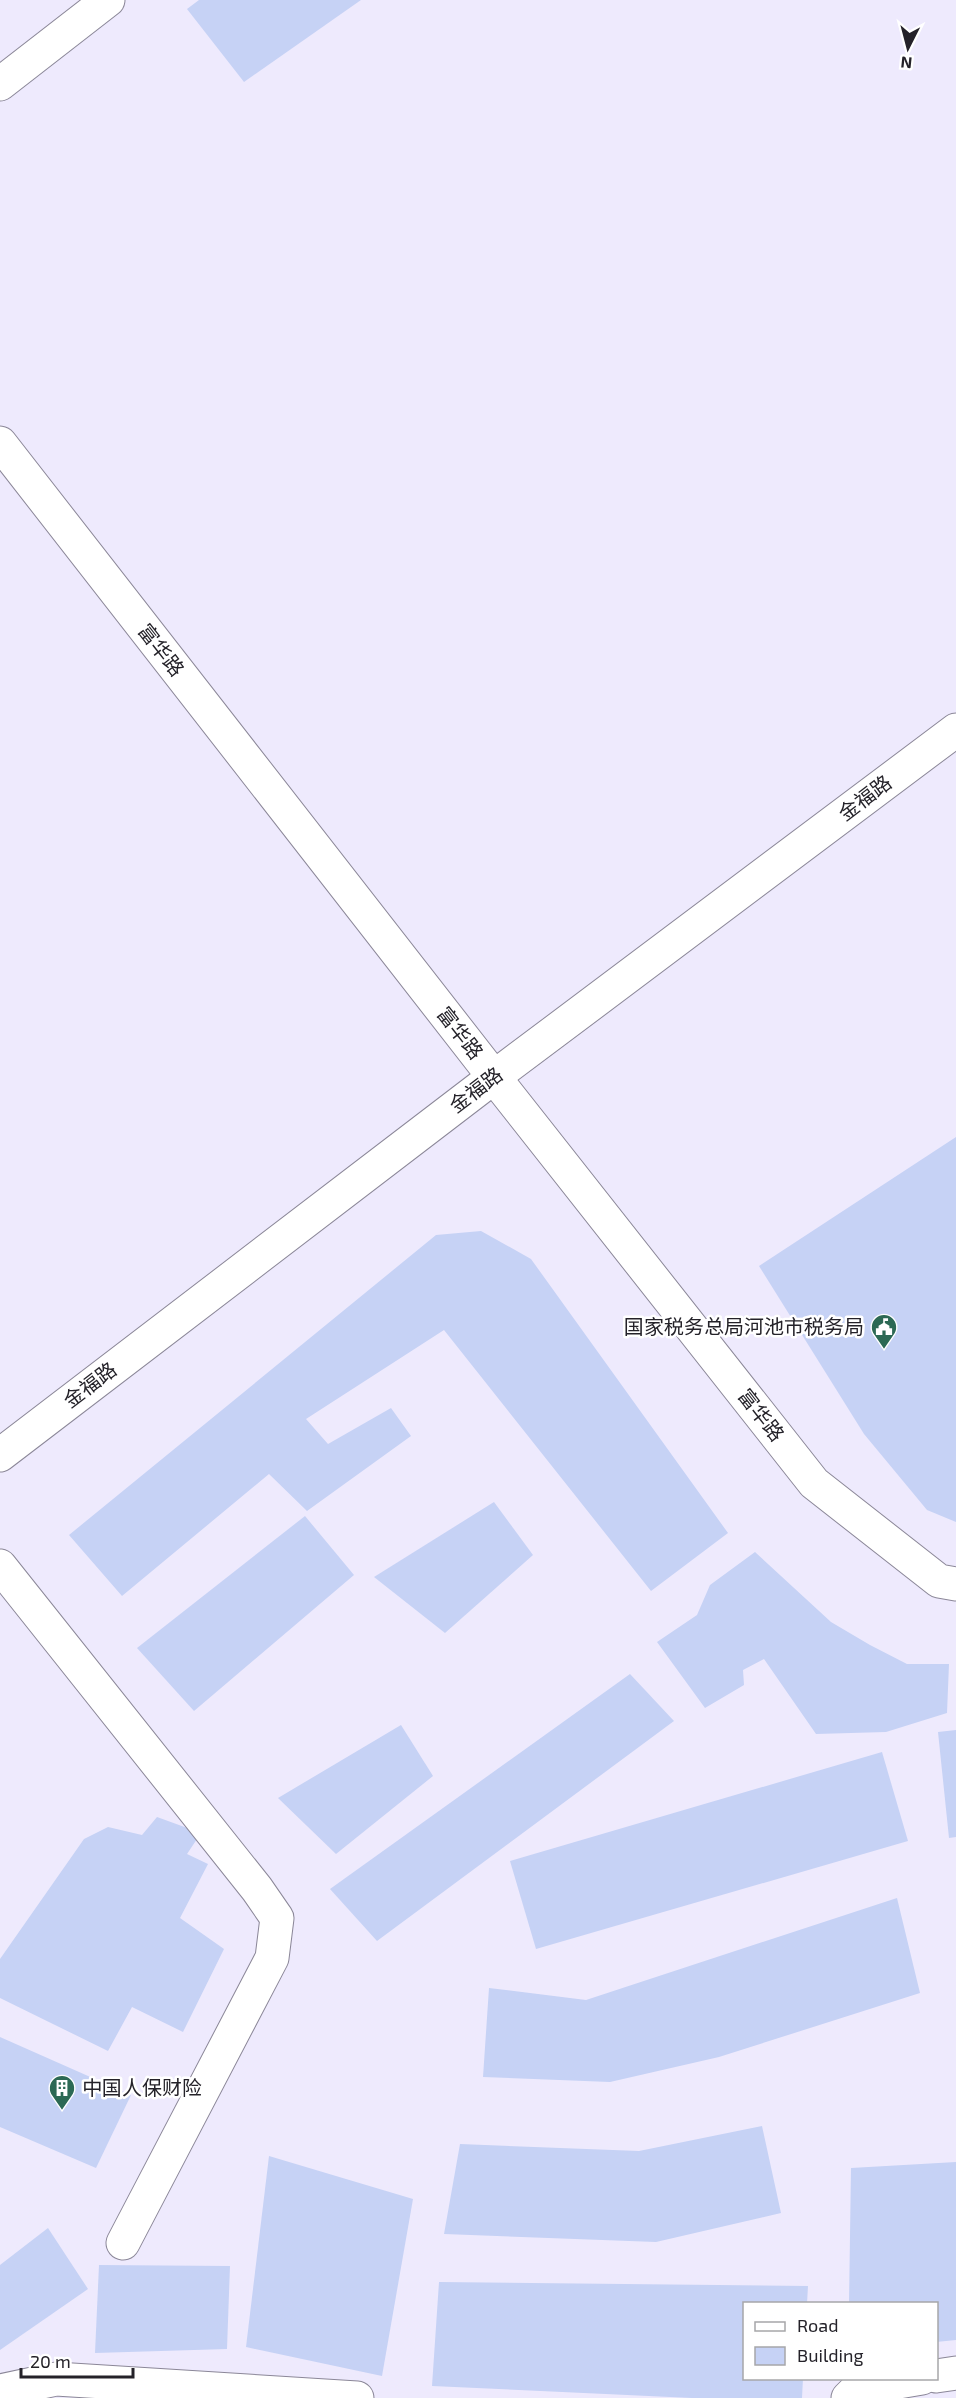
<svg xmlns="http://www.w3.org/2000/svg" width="956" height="2398" viewBox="0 0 956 2398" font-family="'Exo 2','Noto Sans SC',sans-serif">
	<rect width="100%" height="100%" fill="#eeeafd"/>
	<g fill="#c6d2f5">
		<polygon points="199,0 361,0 244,82 187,9"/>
		<polygon points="956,1137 956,1522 927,1510 864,1434 759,1266"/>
		<polygon points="481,1231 531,1259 728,1533 651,1591 444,1330 306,1419 328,1444 391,1408 411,1436 307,1511 269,1474 122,1596 69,1535 436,1235"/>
		<polygon points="494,1502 533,1555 445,1633 374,1577"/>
		<polygon points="305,1516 354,1575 194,1711 137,1648"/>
		<polygon points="755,1552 831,1622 870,1645 907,1664 949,1664 947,1713 886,1732 816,1734 764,1659 743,1670 744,1685 705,1708 657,1642 697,1615 710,1585"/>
		<polygon points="630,1674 674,1721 377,1941 330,1889"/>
		<polygon points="401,1725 433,1776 336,1854 278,1798"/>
		<polygon points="956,1730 956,1837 949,1838 938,1732"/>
		<polygon points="882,1752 908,1841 536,1949 510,1861"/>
		<polygon points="157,1817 201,1833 187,1854 208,1864 180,1918 224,1949 183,2032 132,2007 108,2051 0,1998 0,1959 84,1839 108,1827 142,1835"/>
		<polygon points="897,1898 920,1993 719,2057 610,2082 483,2077 489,1988 586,2000"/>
		<polygon points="0,2037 131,2095 96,2168 0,2127"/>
		<polygon points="762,2126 781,2213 656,2242 444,2234 460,2144 639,2151"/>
		<polygon points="269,2156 413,2199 382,2376 246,2347"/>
		<polygon points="956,2162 956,2340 936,2342 936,2304 849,2304 851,2168"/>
		<polygon points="48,2228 88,2289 0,2350 0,2265"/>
		<polygon points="99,2265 230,2266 227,2349 95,2353"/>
		<polygon points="439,2282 808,2286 807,2304 744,2304 744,2378 803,2378 802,2398 692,2398 432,2386"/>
	</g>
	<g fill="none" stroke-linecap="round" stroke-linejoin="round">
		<g stroke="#8b8798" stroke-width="35">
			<g id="minor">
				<polyline points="0,443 494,1077 814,1483 939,1581 956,1584"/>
				<polyline points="0,1455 494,1077 956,730"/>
				<polyline points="0,1566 257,1889 277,1918 272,1958 123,2243"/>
				<polyline points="936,2376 956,2373"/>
				<polyline points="0,2391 56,2379 357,2398"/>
				<polyline points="848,2398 857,2389 922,2378"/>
			</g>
		</g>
		<g stroke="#8b8798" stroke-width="35">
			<polyline id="major" points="0,84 108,0"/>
		</g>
		<use href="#minor" stroke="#fff" stroke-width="33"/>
		<use href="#major" stroke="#fff" stroke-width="33"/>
	</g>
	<defs>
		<g id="civic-pin" transform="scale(1.35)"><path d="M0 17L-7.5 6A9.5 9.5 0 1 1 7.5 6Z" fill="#2c6954" stroke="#fff"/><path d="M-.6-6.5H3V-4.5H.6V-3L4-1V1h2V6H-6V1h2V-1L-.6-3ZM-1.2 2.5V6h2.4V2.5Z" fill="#fff"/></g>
		<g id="building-pin" transform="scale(1.35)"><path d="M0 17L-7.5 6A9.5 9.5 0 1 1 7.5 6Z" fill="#2c6954" stroke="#fff"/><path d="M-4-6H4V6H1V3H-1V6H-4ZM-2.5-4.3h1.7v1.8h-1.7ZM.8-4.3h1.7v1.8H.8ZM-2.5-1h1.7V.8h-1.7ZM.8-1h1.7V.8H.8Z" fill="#fff"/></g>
	</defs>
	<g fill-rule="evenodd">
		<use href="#civic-pin" x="884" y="1327"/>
		<use href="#building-pin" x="62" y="2088"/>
	</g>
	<g text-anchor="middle" stroke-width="5" stroke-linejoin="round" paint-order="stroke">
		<g font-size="20" fill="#242229" stroke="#fff">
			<text transform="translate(161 650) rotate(52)" y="7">富华路</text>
			<text transform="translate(865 798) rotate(-37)" y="7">金福路</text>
			<text transform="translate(460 1033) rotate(52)" y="7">富华路</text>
			<text transform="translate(476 1090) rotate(-37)" y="7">金福路</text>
			<text transform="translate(90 1385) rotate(-37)" y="7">金福路</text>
			<text transform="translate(761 1415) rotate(52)" y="7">富华路</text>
		</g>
		<g font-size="20" fill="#242229" stroke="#fff" text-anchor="end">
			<text x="864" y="1334">国家税务总局河池市税务局</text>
			<text x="82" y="2095" text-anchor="start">中国人保财险</text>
		</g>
	</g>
	<rect x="743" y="2302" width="195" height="78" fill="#ffffff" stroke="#a7a7a9" stroke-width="1.5"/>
	<rect x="755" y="2322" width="30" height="9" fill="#ffffff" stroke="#a7a7a9" stroke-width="1.5"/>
	<text x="797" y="2332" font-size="18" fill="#242229">Road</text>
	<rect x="755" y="2347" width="30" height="18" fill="#c6d2f5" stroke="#a7a7a9" stroke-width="1.5"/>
	<text x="797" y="2362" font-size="18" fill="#242229">Building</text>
	<g transform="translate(908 48) rotate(186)" stroke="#ffffff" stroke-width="4.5" paint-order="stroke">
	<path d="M0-4.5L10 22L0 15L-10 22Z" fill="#242229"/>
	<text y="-9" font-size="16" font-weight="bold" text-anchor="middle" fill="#242229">N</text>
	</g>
	<path d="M21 2368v9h112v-9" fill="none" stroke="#242229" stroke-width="3"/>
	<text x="30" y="2368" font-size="18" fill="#242229" stroke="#ffffff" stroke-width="4.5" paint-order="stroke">20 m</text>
</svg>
